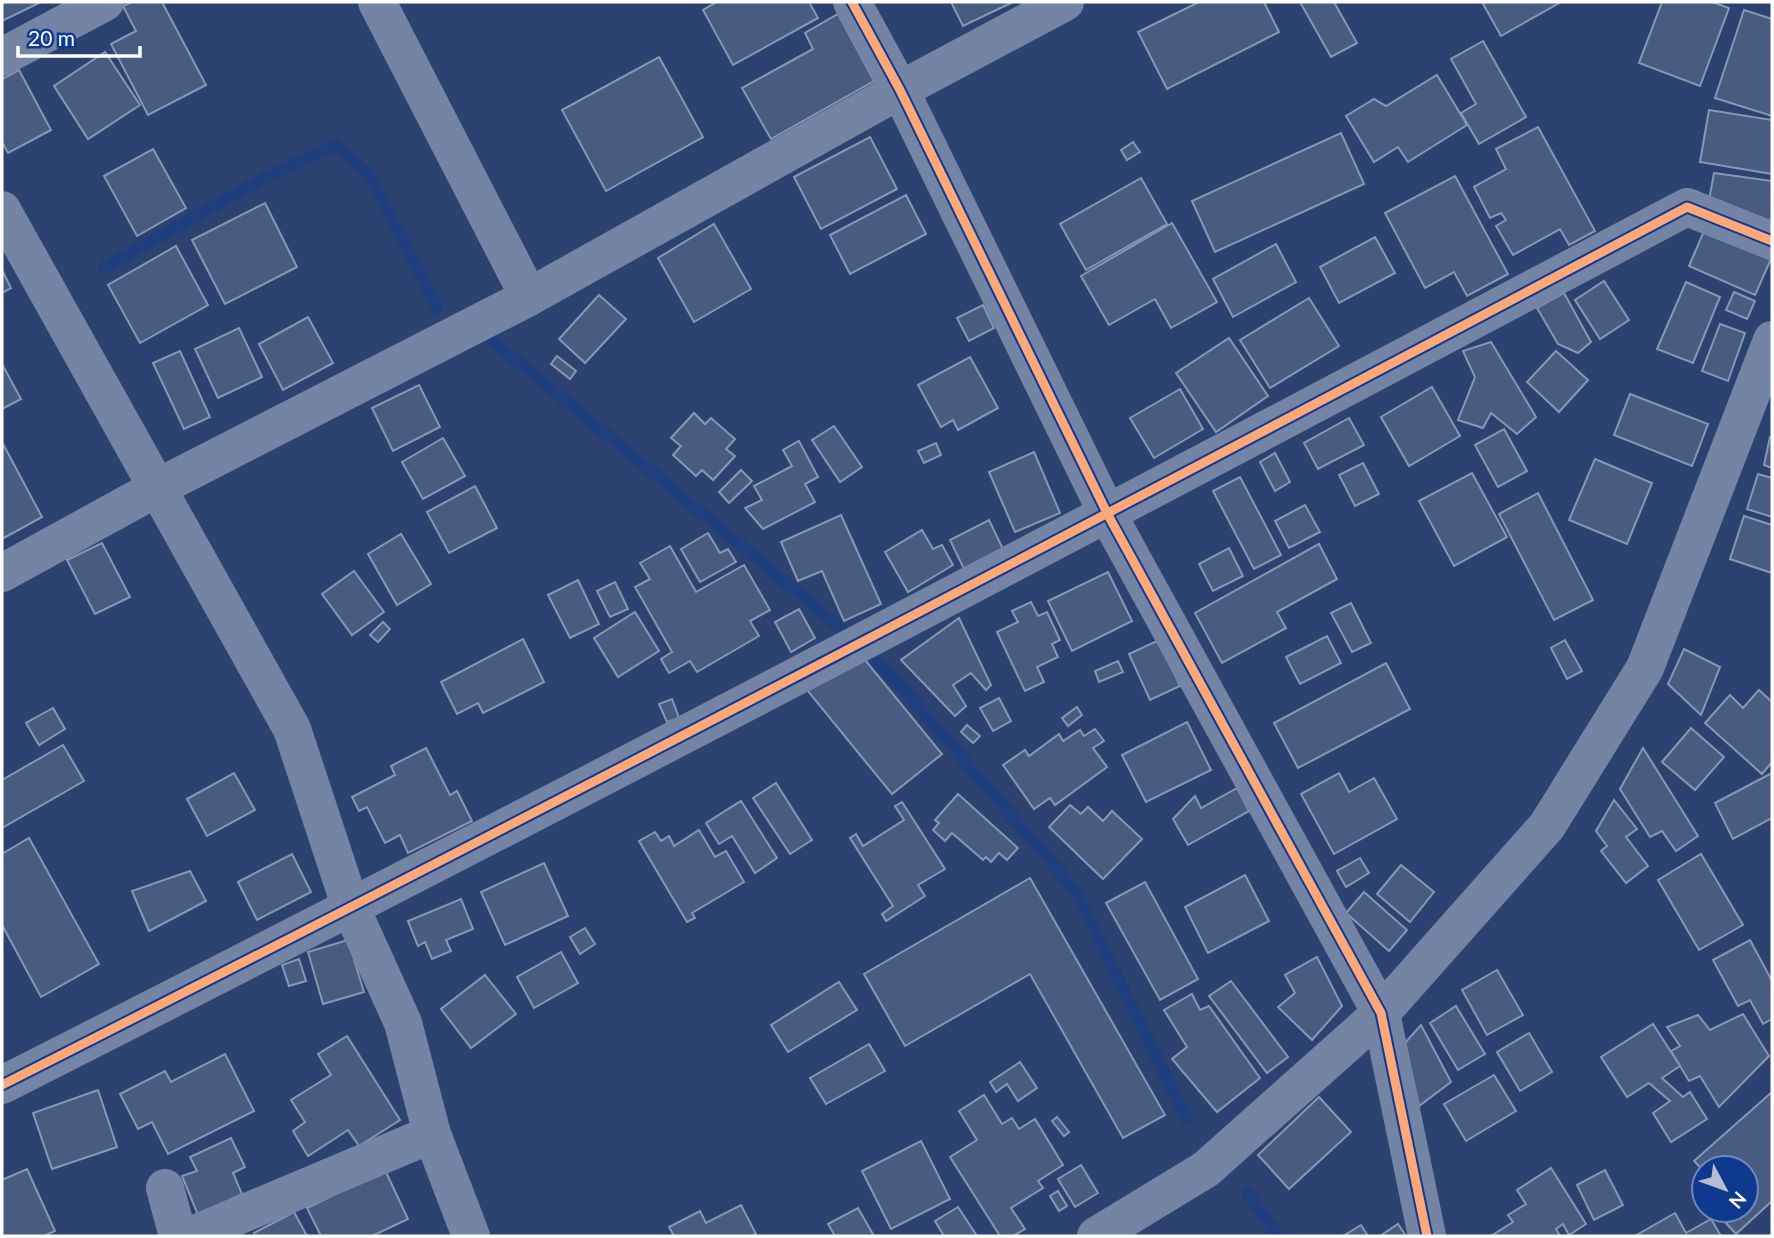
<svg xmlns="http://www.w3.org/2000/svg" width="1774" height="1238" viewBox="0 0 1774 1238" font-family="Lato,sans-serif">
	<rect width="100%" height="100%" fill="#2c4372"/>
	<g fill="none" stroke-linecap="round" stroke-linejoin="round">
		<g stroke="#1f3e7d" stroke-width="12">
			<polyline points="105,267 268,176 336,145 369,174 437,308"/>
			<polyline points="492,340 841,628"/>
			<polyline points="876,663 893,677 1076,891 1186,1118"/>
			<polyline points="1248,1194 1278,1236"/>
		</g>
	</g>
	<g fill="#485b80" stroke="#8897b3" stroke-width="2">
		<polygon points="2,2 41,2 2,21"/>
		<polygon points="132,2 162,2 206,85 148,115 111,44 136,31 123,6"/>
		<polygon points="717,2 809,2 818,18 733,65 703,10"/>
		<polygon points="951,2 1013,2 963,26"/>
		<polygon points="1199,2 1264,2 1279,32 1167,89 1138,32"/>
		<polygon points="1300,2 1334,2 1357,43 1331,57"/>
		<polygon points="1482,2 1561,2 1501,36"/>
		<polygon points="1662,2 1712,2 1729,8 1700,86 1639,63"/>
		<polygon points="1744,10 1772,19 1772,116 1715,98"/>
		<polygon points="838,14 874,81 771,139 742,88 813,49 805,33"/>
		<polygon points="1483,41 1526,117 1479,144 1461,113 1476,104 1451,59"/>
		<polygon points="105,52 140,105 88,139 54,86"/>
		<polygon points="659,57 703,137 606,191 562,110"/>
		<polygon points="19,70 51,130 8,153 2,142 2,79"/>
		<polygon points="1437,75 1467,125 1408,162 1398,147 1374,162 1346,116 1374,99 1386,106"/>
		<polygon points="1709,110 1772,120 1772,174 1700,162"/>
		<polygon points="1538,127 1595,231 1569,245 1560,229 1513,255 1496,226 1506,220 1501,213 1490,218 1474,187 1506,169 1496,149"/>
		<polygon points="1341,133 1364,184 1215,252 1192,201"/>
		<polygon points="870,137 897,189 821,229 794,177"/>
		<polygon points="1133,142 1140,152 1127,160 1121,150"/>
		<polygon points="153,149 186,208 137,236 104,176"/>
		<polygon points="1714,173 1772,181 1772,221 1707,211"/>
		<polygon points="1455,176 1508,274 1467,296 1454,272 1425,288 1385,213"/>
		<polygon points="1141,178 1167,224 1086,270 1060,224"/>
		<polygon points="906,195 926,234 850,274 830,235"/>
		<polygon points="265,203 297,267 225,304 192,240"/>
		<polygon points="1172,223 1217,302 1171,328 1155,299 1109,325 1081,276"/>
		<polygon points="714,224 751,289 694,322 658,258"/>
		<polygon points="1704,231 1771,259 1755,295 1689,266"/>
		<polygon points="1375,237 1395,273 1339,303 1320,267"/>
		<polygon points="1276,244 1296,282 1233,317 1213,279"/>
		<polygon points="176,246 208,305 140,343 108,285"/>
		<polygon points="2,270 11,288 2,293"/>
		<polygon points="1604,281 1629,320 1600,339 1575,300"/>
		<polygon points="1686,282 1720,297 1693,363 1657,349"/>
		<polygon points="1734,292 1755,301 1747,319 1726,310"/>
		<polygon points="1564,293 1591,342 1578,353 1558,344 1537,308"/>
		<polygon points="599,295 626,319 585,363 559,339"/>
		<polygon points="1309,298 1339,346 1270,388 1240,340"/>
		<polygon points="983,305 994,328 969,341 957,318"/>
		<polygon points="308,317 333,363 283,390 259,344"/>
		<polygon points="1720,324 1745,333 1728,381 1702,371"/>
		<polygon points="239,328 262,377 218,398 195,349"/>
		<polygon points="1229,338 1268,396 1216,432 1176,373"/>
		<polygon points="1491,342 1536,417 1517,434 1491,413 1483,428 1458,420 1475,377 1463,351"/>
		<polygon points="180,351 210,417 184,429 153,363"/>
		<polygon points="1556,351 1588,380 1559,412 1527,382"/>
		<polygon points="557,356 576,371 570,379 551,364"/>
		<polygon points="970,357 998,408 958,430 953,420 941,427 918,385"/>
		<polygon points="2,364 21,399 2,409"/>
		<polygon points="419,385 440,427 393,451 372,408"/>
		<polygon points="1432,387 1460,436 1409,466 1381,417"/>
		<polygon points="1180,389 1203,429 1154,458 1130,418"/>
		<polygon points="1630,394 1708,424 1692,466 1614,435"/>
		<polygon points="694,413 705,424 711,418 735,439 726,449 735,456 713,480 702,470 696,476 673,455 681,446 671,438"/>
		<polygon points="1349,418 1364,445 1318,469 1304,443"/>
		<polygon points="834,426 862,467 840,482 812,440"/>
		<polygon points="1504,429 1527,471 1498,487 1475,445"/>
		<polygon points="1770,437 1772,437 1772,468 1764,465"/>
		<polygon points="443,438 465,476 423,499 402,462"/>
		<polygon points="799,441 818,477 805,484 815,502 763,529 745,508 762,500 754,486 792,466 783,450"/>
		<polygon points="2,442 42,517 2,539"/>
		<polygon points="936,443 941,455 924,463 918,451"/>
		<polygon points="1034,452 1060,513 1015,532 989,472"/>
		<polygon points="1275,453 1290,482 1275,491 1260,462"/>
		<polygon points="1595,459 1652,483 1627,544 1569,520"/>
		<polygon points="1363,463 1379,494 1355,506 1339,475"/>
		<polygon points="741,470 752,481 729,503 719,492"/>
		<polygon points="1472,473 1507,537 1454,566 1419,501"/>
		<polygon points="1758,474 1772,478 1772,517 1747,509"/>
		<polygon points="1240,477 1281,555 1254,569 1213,491"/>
		<polygon points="475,486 497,528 449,553 427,512"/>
		<polygon points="1538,493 1593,600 1554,620 1499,514"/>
		<polygon points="1305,505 1320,532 1289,548 1275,521"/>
		<polygon points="841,515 881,604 844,621 822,571 798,581 781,542"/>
		<polygon points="1744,516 1772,525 1772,573 1730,559"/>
		<polygon points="989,520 1003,549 964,569 950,540"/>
		<polygon points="922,530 933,549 942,545 953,565 908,592 885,552"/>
		<polygon points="708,533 720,553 728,549 736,562 700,582 681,549"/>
		<polygon points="401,534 431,584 397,605 368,554"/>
		<polygon points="102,543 130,597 95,614 67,560"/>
		<polygon points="1319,544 1337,579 1277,612 1286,628 1222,663 1195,613"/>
		<polygon points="670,546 696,592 744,565 770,610 750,621 759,636 697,672 690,661 669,673 661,659 672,652 635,587 650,579 640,563"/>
		<polygon points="1229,548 1243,576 1213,591 1199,564"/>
		<polygon points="354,571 384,612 352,635 322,594"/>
		<polygon points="1108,572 1132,621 1072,651 1048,601"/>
		<polygon points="578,580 599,624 570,638 548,595"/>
		<polygon points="615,582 628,609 610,617 597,591"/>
		<polygon points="1031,602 1038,616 1047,612 1060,640 1052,644 1058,657 1037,667 1044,682 1025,691 997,632 1018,622 1012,611"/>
		<polygon points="1351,603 1371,643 1352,652 1331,613"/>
		<polygon points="799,609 815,638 791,652 775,622"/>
		<polygon points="635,612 659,651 618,677 594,638"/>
		<polygon points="959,618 991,685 986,690 971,673 953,685 966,706 955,716 901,660"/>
		<polygon points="383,622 390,629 378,642 370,635"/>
		<polygon points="1327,636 1341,663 1300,684 1286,657"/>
		<polygon points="523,639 544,682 483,713 478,703 457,714 441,682"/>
		<polygon points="1159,640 1180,686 1150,700 1129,654"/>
		<polygon points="1565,640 1582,671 1567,679 1551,648"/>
		<polygon points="856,649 942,754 892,794 807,690"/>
		<polygon points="1684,649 1720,667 1701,715 1668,684"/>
		<polygon points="1118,661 1123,672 1099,682 1095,671"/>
		<polygon points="1386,663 1410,709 1298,768 1274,723"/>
		<polygon points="1759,690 1772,702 1772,762 1762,774 1705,723 1730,695 1743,708"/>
		<polygon points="999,698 1011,721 993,731 980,708"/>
		<polygon points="672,699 679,718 667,722 659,704"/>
		<polygon points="1077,707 1082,715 1068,726 1062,718"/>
		<polygon points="53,708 65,729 39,745 26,723"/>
		<polygon points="1187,722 1211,770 1146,802 1122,755"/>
		<polygon points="967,725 980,736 973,743 961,732"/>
		<polygon points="1691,728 1724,757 1695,790 1662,762"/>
		<polygon points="1095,729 1104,741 1093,748 1107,767 1055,805 1050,798 1034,809 1003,765 1025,750 1029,756 1059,734 1063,741 1080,730 1084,736"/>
		<polygon points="63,745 84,781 2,828 2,780"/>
		<polygon points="426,748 450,795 457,791 472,821 408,853 400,835 385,843 367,807 359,811 352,797 395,775 391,766"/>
		<polygon points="1643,748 1698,836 1676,851 1662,831 1650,837 1620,789"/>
		<polygon points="234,773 255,810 207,836 187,799"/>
		<polygon points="1339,773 1349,792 1374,778 1397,819 1334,854 1301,794"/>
		<polygon points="1772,773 1772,818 1733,839 1715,803"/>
		<polygon points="776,783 812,840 790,854 753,798"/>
		<polygon points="1237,788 1249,811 1188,845 1173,819 1195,796 1201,808"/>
		<polygon points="958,794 1018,848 1007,860 999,853 991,862 986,857 983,860 952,833 945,841 933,830 939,823 935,820"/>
		<polygon points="1614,800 1637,829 1626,837 1648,866 1626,883 1601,851 1607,846 1596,831"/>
		<polygon points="741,801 777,858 755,873 732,836 719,844 706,823"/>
		<polygon points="902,802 945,869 918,885 925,896 886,921 882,914 893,906 850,838 856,834 863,846 904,820 895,806"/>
		<polygon points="1070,805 1081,814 1088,807 1103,821 1112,811 1142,839 1103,879 1049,827"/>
		<polygon points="699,830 715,857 726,851 744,882 692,913 695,918 687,922 639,841 655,832 661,841 669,836 674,846"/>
		<polygon points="29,838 99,964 41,997 2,925 2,854"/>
		<polygon points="292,854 311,892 257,920 238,882"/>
		<polygon points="1701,854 1743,925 1699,950 1658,880"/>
		<polygon points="1360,858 1369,873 1346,887 1337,871"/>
		<polygon points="544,863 568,916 505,945 481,892"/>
		<polygon points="1401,865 1434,892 1410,922 1377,894"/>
		<polygon points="190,871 206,901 149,931 132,891"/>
		<polygon points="1245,875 1269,921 1208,953 1185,907"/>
		<polygon points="1030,878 1165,1115 1123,1138 1030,974 905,1046 864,974"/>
		<polygon points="1145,882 1198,979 1160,1000 1106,903"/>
		<polygon points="1364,892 1407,930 1389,951 1346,913"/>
		<polygon points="461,899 473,929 446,940 451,951 432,959 425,942 418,946 408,921"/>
		<polygon points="585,928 595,944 580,954 570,937"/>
		<polygon points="348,940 364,992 323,1004 308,952"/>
		<polygon points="1750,940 1772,981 1772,1019 1763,1024 1750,1000 1738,1006 1713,960"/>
		<polygon points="561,952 578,983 534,1008 517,977"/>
		<polygon points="1317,957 1342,1006 1312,1040 1278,1007 1295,993 1285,975"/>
		<polygon points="299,959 306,981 289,986 282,965"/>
		<polygon points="1497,970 1523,1015 1487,1035 1462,990"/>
		<polygon points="485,975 516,1014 471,1048 441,1009"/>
		<polygon points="1231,981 1288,1057 1267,1073 1209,996"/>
		<polygon points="839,982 857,1010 788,1052 771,1025"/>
		<polygon points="1192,994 1200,1010 1209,1006 1260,1078 1217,1112 1172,1059 1187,1047 1164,1010"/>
		<polygon points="1456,1006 1485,1054 1458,1070 1430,1023"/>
		<polygon points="1743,1014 1769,1056 1719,1107 1700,1076 1689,1081 1671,1051 1680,1046 1667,1027 1698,1015 1710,1030"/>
		<polygon points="1653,1024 1680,1066 1662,1078 1683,1097 1690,1092 1707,1119 1671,1142 1653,1113 1670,1101 1649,1083 1627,1097 1601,1057"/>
		<polygon points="1421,1025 1451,1082 1419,1106 1405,1043"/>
		<polygon points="1529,1033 1552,1072 1520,1091 1497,1052"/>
		<polygon points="347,1036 400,1120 359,1146 348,1130 308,1156 293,1131 305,1122 291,1100 331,1075 318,1054"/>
		<polygon points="869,1044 885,1071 826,1104 810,1078"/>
		<polygon points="225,1054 254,1111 168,1154 152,1122 138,1129 120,1094 165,1071 171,1082"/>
		<polygon points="1020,1062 1037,1088 1018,1101 1007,1084 996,1092 990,1082"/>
		<polygon points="1494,1075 1516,1111 1466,1141 1444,1104"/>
		<polygon points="98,1090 117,1147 52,1169 33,1113"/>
		<polygon points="1772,1092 1772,1201 1736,1234 1714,1210 1746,1210 1746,1168 1704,1168 1704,1171 1694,1161"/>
		<polygon points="984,1095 1002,1124 1012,1118 1019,1129 1035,1119 1063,1165 1038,1181 1043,1188 1011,1208 1025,1229 1013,1236 1000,1236 950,1157 977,1140 959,1111"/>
		<polygon points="1319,1097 1351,1132 1289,1189 1258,1155"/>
		<polygon points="1057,1117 1069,1132 1064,1136 1052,1121"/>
		<polygon points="231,1138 245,1167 233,1173 242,1194 198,1215 182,1176 197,1171 190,1157"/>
		<polygon points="921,1141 950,1199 891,1229 862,1171"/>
		<polygon points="1081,1165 1098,1193 1075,1207 1058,1179"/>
		<polygon points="1551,1168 1586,1224 1569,1235 1563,1224 1556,1229 1560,1236 1491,1236 1513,1222 1508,1215 1526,1204 1517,1190"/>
		<polygon points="27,1169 55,1231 44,1236 2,1236 2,1180"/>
		<polygon points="385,1170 408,1219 372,1236 321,1236 307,1208"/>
		<polygon points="1605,1170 1623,1205 1594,1220 1577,1185"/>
		<polygon points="1058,1191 1067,1206 1059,1211 1050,1196"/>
		<polygon points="741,1205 756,1234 752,1236 674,1236 669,1227 700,1211 706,1223"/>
		<polygon points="958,1207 977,1236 944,1236 935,1221"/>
		<polygon points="858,1208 874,1236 835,1236 828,1224"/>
		<polygon points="294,1212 307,1236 255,1236 254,1233"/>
		<polygon points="1675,1213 1686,1233 1711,1219 1721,1236 1635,1236"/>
		<polygon points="1398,1224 1406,1236 1380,1236"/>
		<polygon points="1361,1225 1368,1236 1343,1236"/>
	</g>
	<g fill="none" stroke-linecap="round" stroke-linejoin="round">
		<g stroke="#7384a5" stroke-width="38">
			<polyline points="377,2 529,297"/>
			<polyline points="852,2 900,90 1108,515 1381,1013 1427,1236"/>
			<polyline points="2,57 105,2"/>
			<polyline points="2,210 292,729 351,908 403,1023 432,1134 471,1236"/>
			<polyline points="2,573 157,488 529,297 900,90 1065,2"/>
			<path d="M 2,1085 C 567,799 1127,504 1687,207 L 1772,241"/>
			<polyline points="165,1188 178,1236"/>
			<polyline points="190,1236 432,1134"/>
			<polyline points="1096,1236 1206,1169 1381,1013 1547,826 1645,668 1772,340"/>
		</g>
		<g stroke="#0f398f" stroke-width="13">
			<g id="cycleway">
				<polyline points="852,2 900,90 1108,515 1381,1013 1427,1236"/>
				<path d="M 2,1085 C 567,799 1127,504 1687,207 L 1772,241"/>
			</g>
		</g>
		<use href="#cycleway" stroke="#fea87a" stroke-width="9"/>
	</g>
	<rect width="1774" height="1238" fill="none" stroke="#ffffff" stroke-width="7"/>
	<g transform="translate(1725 1189) rotate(131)"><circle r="33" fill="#0f398f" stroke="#6f88bc" stroke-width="2"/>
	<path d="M0-5L12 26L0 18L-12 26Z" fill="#b5bdce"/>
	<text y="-10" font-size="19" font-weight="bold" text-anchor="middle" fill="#ffffff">N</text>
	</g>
	<path d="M18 46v10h122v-10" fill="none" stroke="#ffffff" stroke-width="3.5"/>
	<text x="28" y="46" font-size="21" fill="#ffffff" stroke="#0f398f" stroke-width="5" paint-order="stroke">20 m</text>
</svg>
